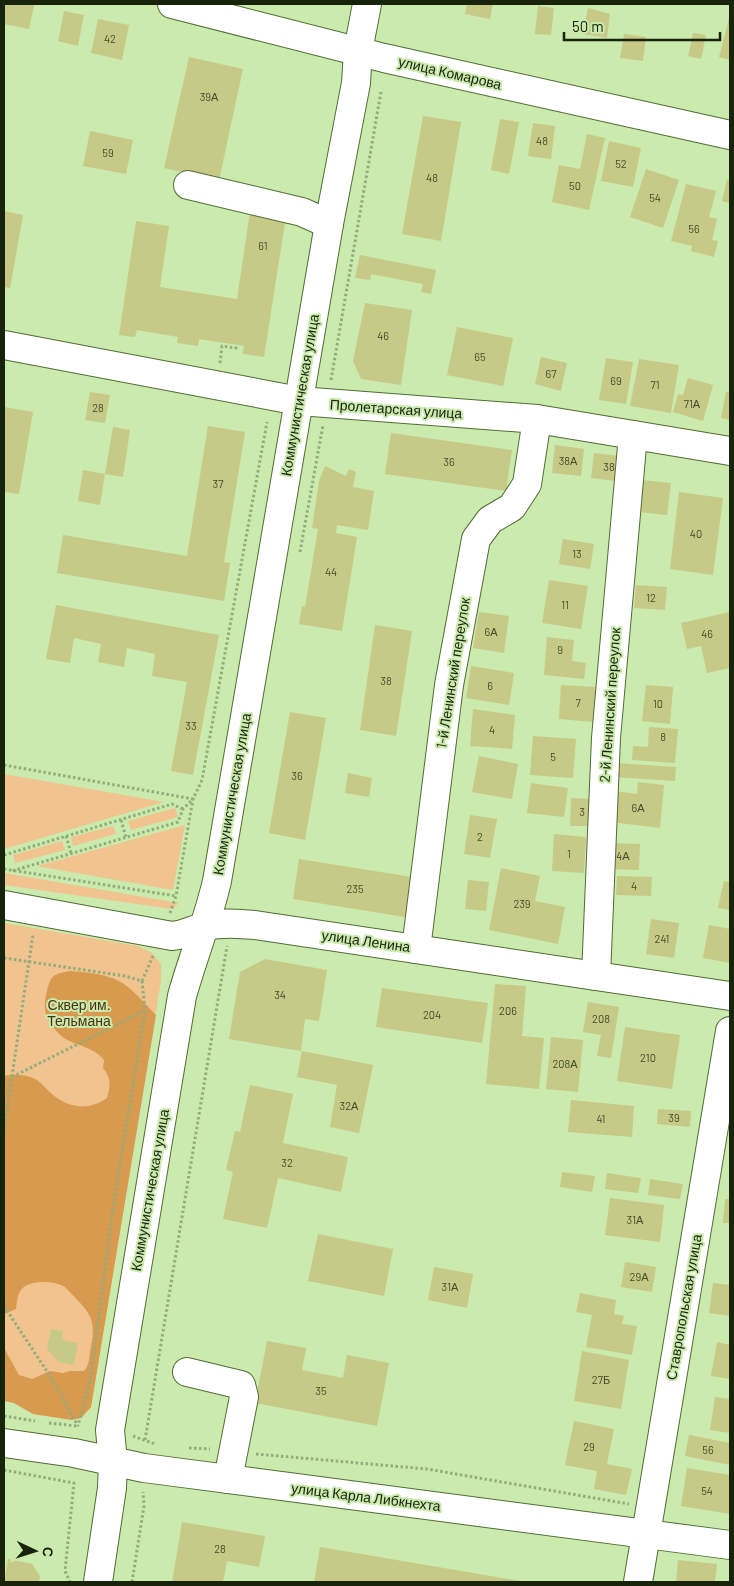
<svg xmlns="http://www.w3.org/2000/svg" width="734" height="1586" viewBox="0 0 734 1586" font-family="Barlow,sans-serif">
	<rect width="100%" height="100%" fill="#cbeaae"/>
	<g fill="#f0c38f">
		<polygon points="4,774 164,802 4,849"/>
		<polygon points="175,808 178,817 131,830 128,821"/>
		<polygon points="185,825 173,890 37,866"/>
		<polygon points="113,826 116,834 73,846 71,837"/>
		<polygon points="62,841 65,850 15,863 13,855"/>
		<polygon points="4,873 179,903 172,909 4,885"/>
		<polygon points="4,923 138,946 152,953 161,964 161,981 91,1407 81,1418 72,1420 33,1414 14,1403 4,1401"/>
	</g>
	<path fill="#d79a4f" d="M 71,971 C 119,975 124,980 156,1015 L 91,1407 L 81,1418 L 72,1420 L 33,1414 L 14,1403 L 4,1401 L 4,1348 L 19,1375 L 32,1379 L 50,1371 L 63,1373 L 70,1371 L 84,1371 C 89,1366 89,1359 90,1352 C 98,1315 89,1313 65,1287 C 55,1281 29,1279 21,1290 C 17,1295 17,1303 16,1309 L 4,1314 L 4,1076 C 13,1074 26,1074 35,1079 C 41,1082 47,1090 53,1095 C 69,1108 89,1111 107,1098 C 110,1086 112,1079 103,1068 L 104,1060 C 94,1047 77,1046 64,1038 C 58,1034 55,1029 51,1024 C 43,1014 44,1002 47,991 C 51,974 54,974 71,971 Z"/>
	<g fill="#c7c987">
		<polygon points="4,4 34,5 29,29 4,24"/>
		<polygon points="467,4 493,4 490,19 465,14"/>
		<polygon points="538,6 554,8 551,35 535,34"/>
		<polygon points="588,8 610,14 607,38 583,34"/>
		<polygon points="64,11 84,15 78,46 58,41"/>
		<polygon points="730,14 730,60 719,57"/>
		<polygon points="98,19 129,25 122,60 91,53"/>
		<polygon points="693,33 706,35 701,59 688,56"/>
		<polygon points="624,34 646,37 643,61 620,58"/>
		<polygon points="189,57 243,69 219,180 164,168"/>
		<polygon points="423,116 461,122 441,241 402,234"/>
		<polygon points="500,119 519,122 509,174 491,170"/>
		<polygon points="533,123 555,126 551,159 528,156"/>
		<polygon points="90,131 133,140 126,174 83,166"/>
		<polygon points="587,134 605,138 589,210 552,202 559,165 580,169"/>
		<polygon points="609,141 641,148 633,187 601,181"/>
		<polygon points="646,169 679,180 663,228 630,217"/>
		<polygon points="727,180 730,180 730,203 722,201"/>
		<polygon points="686,184 716,191 709,217 717,219 712,240 718,241 714,257 691,251 692,246 671,241"/>
		<polygon points="251,205 287,210 264,357 243,354 244,346 199,339 198,346 177,343 178,337 137,330 135,337 119,335 136,221 169,226 160,287 237,299"/>
		<polygon points="4,211 23,215 10,288 4,287"/>
		<polygon points="360,255 436,270 431,294 421,292 423,284 371,274 370,280 355,278"/>
		<polygon points="365,303 412,310 401,385 361,379 353,361"/>
		<polygon points="457,327 513,338 503,386 447,375"/>
		<polygon points="541,357 567,363 561,391 535,384"/>
		<polygon points="606,358 633,362 626,404 599,400"/>
		<polygon points="639,359 679,365 671,413 630,406"/>
		<polygon points="688,378 713,385 703,421 673,412 678,394 683,395"/>
		<polygon points="90,392 110,395 105,423 85,420"/>
		<polygon points="726,392 730,393 730,420 721,418"/>
		<polygon points="4,407 33,412 19,494 4,492"/>
		<polygon points="208,426 245,432 224,562 230,563 224,601 57,573 63,535 187,556"/>
		<polygon points="113,427 130,430 123,477 105,474"/>
		<polygon points="391,433 512,450 506,491 385,474"/>
		<polygon points="555,445 584,449 581,476 552,473"/>
		<polygon points="594,453 627,457 624,482 591,478"/>
		<polygon points="325,466 346,476 349,469 356,472 353,487 374,491 368,530 337,525 336,533 357,537 342,631 299,624 302,606 305,607 318,529 312,528 319,481"/>
		<polygon points="83,470 105,474 100,505 78,501"/>
		<polygon points="642,480 671,483 667,515 639,512"/>
		<polygon points="679,492 723,498 713,575 670,569"/>
		<polygon points="563,539 594,544 590,569 559,564"/>
		<polygon points="549,580 588,586 581,629 542,623"/>
		<polygon points="636,585 667,587 665,610 634,608"/>
		<polygon points="56,605 219,635 193,775 171,771 187,682 152,676 155,654 127,648 124,667 98,662 101,644 74,638 70,663 46,659"/>
		<polygon points="479,612 509,616 504,653 473,648"/>
		<polygon points="730,612 730,668 707,673 701,646 687,649 681,623"/>
		<polygon points="375,625 412,631 396,736 360,730"/>
		<polygon points="547,637 574,640 572,661 586,663 584,679 544,675"/>
		<polygon points="471,666 514,673 509,705 466,698"/>
		<polygon points="561,685 596,687 593,722 559,719"/>
		<polygon points="646,685 673,687 670,724 642,721"/>
		<polygon points="473,709 515,715 512,749 470,746"/>
		<polygon points="290,712 326,718 305,840 269,833"/>
		<polygon points="649,727 678,729 675,763 632,760 633,746 648,747"/>
		<polygon points="533,736 576,739 573,778 530,775"/>
		<polygon points="479,756 518,764 512,799 472,792"/>
		<polygon points="616,763 676,767 675,781 615,777"/>
		<polygon points="348,773 372,778 369,797 345,793"/>
		<polygon points="638,782 664,785 660,828 611,822 615,791 637,794"/>
		<polygon points="531,783 568,788 564,817 527,813"/>
		<polygon points="571,798 594,799 593,826 570,826"/>
		<polygon points="470,815 497,819 490,858 464,854"/>
		<polygon points="554,834 586,837 584,873 552,871"/>
		<polygon points="606,843 640,844 639,870 606,869"/>
		<polygon points="299,859 418,878 411,918 293,899"/>
		<polygon points="501,868 540,876 535,901 565,907 558,944 489,930"/>
		<polygon points="617,876 652,877 651,896 616,895"/>
		<polygon points="468,880 489,882 486,911 465,909"/>
		<polygon points="724,881 730,882 730,910 718,908"/>
		<polygon points="651,919 679,923 674,958 646,954"/>
		<polygon points="709,925 730,929 730,963 703,958"/>
		<polygon points="265,959 327,970 319,1021 305,1019 301,1051 229,1039 240,972"/>
		<polygon points="495,984 526,986 522,1036 544,1038 539,1089 486,1084"/>
		<polygon points="382,988 488,1003 482,1043 376,1027"/>
		<polygon points="588,1002 619,1007 611,1058 597,1056 601,1035 583,1032"/>
		<polygon points="625,1027 680,1035 672,1089 617,1081"/>
		<polygon points="551,1037 583,1040 578,1092 546,1089"/>
		<polygon points="302,1051 373,1065 359,1133 330,1127 337,1085 297,1077"/>
		<polygon points="250,1085 293,1094 283,1143 348,1157 341,1192 278,1178 267,1228 223,1219 233,1172 226,1170 235,1131 240,1132"/>
		<polygon points="571,1100 634,1106 632,1137 568,1132"/>
		<polygon points="658,1109 691,1111 690,1127 657,1124"/>
		<polygon points="562,1172 595,1176 592,1192 560,1187"/>
		<polygon points="607,1173 641,1178 638,1193 605,1189"/>
		<polygon points="650,1179 683,1184 680,1199 648,1195"/>
		<polygon points="610,1198 664,1205 660,1242 605,1235"/>
		<polygon points="725,1199 730,1199 730,1223 723,1223"/>
		<polygon points="318,1234 393,1249 384,1296 308,1281"/>
		<polygon points="625,1262 656,1267 652,1292 621,1287"/>
		<polygon points="434,1267 473,1274 467,1308 428,1300"/>
		<polygon points="713,1283 730,1285 730,1316 709,1313"/>
		<polygon points="580,1293 616,1300 614,1314 624,1316 622,1324 637,1326 632,1355 586,1347 592,1315 576,1312"/>
		<polygon points="51,1329 63,1331 62,1340 78,1343 74,1365 59,1362 47,1349"/>
		<polygon points="267,1341 306,1348 302,1370 343,1378 347,1355 389,1363 377,1426 255,1403"/>
		<polygon points="717,1342 730,1345 730,1379 711,1376"/>
		<polygon points="582,1351 629,1360 621,1409 574,1401"/>
		<polygon points="715,1397 730,1399 730,1433 710,1430"/>
		<polygon points="574,1421 614,1429 607,1464 632,1469 626,1495 594,1489 597,1471 565,1465"/>
		<polygon points="689,1435 730,1443 730,1465 685,1456"/>
		<polygon points="687,1468 730,1475 730,1514 681,1506"/>
		<polygon points="182,1522 265,1536 259,1567 227,1561 223,1582 172,1582"/>
		<polygon points="320,1547 521,1581 521,1582 314,1582"/>
		<polygon points="8,1559 32,1564 40,1576 39,1582 4,1582"/>
		<polygon points="678,1560 717,1564 715,1582 676,1582"/>
	</g>
	<g fill="none" stroke-linecap="round" stroke-linejoin="round">
		<g stroke="#516c34" stroke-width="30">
			<g id="minor">
				<polyline points="188,185 302,212 329,224"/>
				<polyline points="4,345 299,401 537,419 730,451"/>
				<path d="M 4,905 L 172,936 C 185,935 194,929 207,926 C 223,922 238,924 255,925 L 730,996"/>
				<polyline points="416,949 449,685 476,539 490,520 512,507 527,484 537,419"/>
				<polyline points="596,976 606,738 633,435"/>
				<polyline points="187,1372 241,1385 244,1397 228,1479"/>
				<polyline points="98,1582 112,1488 113,1462"/>
				<polyline points="638,1582 730,1031"/>
			</g>
		</g>
		<g stroke="#516c34" stroke-width="30">
			<g id="major">
				<polyline points="172,4 384,58 730,135"/>
				<polyline points="4,1443 74,1453 144,1468 730,1545"/>
				<path d="M 113,1462 L 110,1430 L 182,996 C 193,957 208,920 217,881 L 329,224 L 356,83 L 358,51 L 367,4"/>
			</g>
		</g>
		<g stroke="#93ac7b" stroke-width="3" stroke-dasharray="2.5 2.5" stroke-linecap="butt">
			<polyline points="220,363 222,346 236,348 236,345"/>
			<polyline points="331,380 381,92"/>
			<polyline points="300,552 323,425"/>
			<polyline points="4,765 193,799 183,809 178,822 12,871"/>
			<polyline points="121,820 126,837"/>
			<polyline points="66,836 71,853"/>
			<polyline points="4,855 172,804 183,809"/>
			<polyline points="4,869 176,896"/>
			<polyline points="170,913 176,896 193,799 202,780 267,422"/>
			<polyline points="4,958 125,976 142,981 145,1011 115,1194 90,1381 78,1426"/>
			<polyline points="142,981 153,956"/>
			<polyline points="12,1077 144,1011"/>
			<polyline points="4,1131 33,934"/>
			<polyline points="4,1306 50,1376 78,1426"/>
			<polyline points="4,1416 35,1421"/>
			<polyline points="49,1423 77,1426"/>
			<polyline points="133,1436 155,1444"/>
			<polyline points="145,1440 227,946"/>
			<polyline points="189,1448 210,1449"/>
			<polyline points="256,1454 427,1469 629,1504"/>
			<polyline points="4,1470 74,1483 65,1571 70,1582"/>
			<polyline points="132,1582 144,1506 143,1492"/>
		</g>
		<use href="#minor" stroke="#fff" stroke-width="28"/>
		<use href="#major" stroke="#fff" stroke-width="28"/>
	</g>
	<g text-anchor="middle" stroke-width="4" stroke-linejoin="round" paint-order="stroke">
		<g font-size="11" fill="#444c2a">
			<text x="110" y="43">42</text>
			<text x="209" y="101">39А</text>
			<text x="542" y="145">48</text>
			<text x="108" y="157">59</text>
			<text x="621" y="168">52</text>
			<text x="432" y="182">48</text>
			<text x="575" y="190">50</text>
			<text x="655" y="202">54</text>
			<text x="694" y="233">56</text>
			<text x="263" y="250">61</text>
			<text x="383" y="340">46</text>
			<text x="480" y="361">65</text>
			<text x="551" y="378">67</text>
			<text x="616" y="385">69</text>
			<text x="655" y="389">71</text>
			<text x="692" y="408">71А</text>
			<text x="98" y="412">28</text>
			<text x="568" y="465">38А</text>
			<text x="449" y="466">36</text>
			<text x="609" y="471">38</text>
			<text x="218" y="488">37</text>
			<text x="696" y="538">40</text>
			<text x="577" y="558">13</text>
			<text x="331" y="576">44</text>
			<text x="651" y="602">12</text>
			<text x="565" y="609">11</text>
			<text x="491" y="636">6А</text>
			<text x="707" y="638">46</text>
			<text x="560" y="654">9</text>
			<text x="386" y="685">38</text>
			<text x="490" y="690">6</text>
			<text x="578" y="707">7</text>
			<text x="658" y="708">10</text>
			<text x="191" y="730">33</text>
			<text x="492" y="734">4</text>
			<text x="663" y="741">8</text>
			<text x="553" y="761">5</text>
			<text x="297" y="780">36</text>
			<text x="638" y="812">6А</text>
			<text x="582" y="816">3</text>
			<text x="480" y="841">2</text>
			<text x="569" y="858">1</text>
			<text x="623" y="860">4А</text>
			<text x="634" y="890">4</text>
			<text x="355" y="893">235</text>
			<text x="522" y="908">239</text>
			<text x="662" y="943">241</text>
			<text x="280" y="999">34</text>
			<text x="508" y="1015">206</text>
			<text x="432" y="1019">204</text>
			<text x="601" y="1023">208</text>
			<text x="648" y="1062">210</text>
			<text x="565" y="1068">208А</text>
			<text x="349" y="1110">32А</text>
			<text x="674" y="1122">39</text>
			<text x="601" y="1123">41</text>
			<text x="287" y="1167">32</text>
			<text x="635" y="1224">31А</text>
			<text x="639" y="1281">29А</text>
			<text x="450" y="1291">31А</text>
			<text x="601" y="1384">27Б</text>
			<text x="321" y="1395">35</text>
			<text x="589" y="1451">29</text>
			<text x="708" y="1454">56</text>
			<text x="707" y="1495">54</text>
			<text x="220" y="1553">28</text>
		</g>
		<g font-size="14" fill="#18230b" stroke="#cbeaae">
			<text transform="translate(450 73) rotate(13)" y="5">улица Комарова</text>
			<text transform="translate(300 395) rotate(-80)" y="5">Коммунистическая улица</text>
			<text transform="translate(396 409) rotate(4)" y="5">Пролетарская улица</text>
			<text transform="translate(453 673) rotate(-81)" y="5">1-й Ленинский переулок</text>
			<text transform="translate(610 705) rotate(-86)" y="5">2-й Ленинский переулок</text>
			<text transform="translate(232 794) rotate(-80)" y="5">Коммунистическая улица</text>
			<text transform="translate(366 941) rotate(8)" y="5">улица Ленина</text>
			<text transform="translate(150 1190) rotate(-80)" y="5">Коммунистическая улица</text>
			<text transform="translate(684 1307) rotate(-80)" y="5">Ставропольская улица</text>
			<text transform="translate(366 1497) rotate(7)" y="5">улица Карла Либкнехта</text>
		</g>
		<g font-size="14" fill="#4a3111" stroke="#cbeaae">
			<text x="79" y="1010">Сквер им.<tspan x="79" dy="16">Тельмана</tspan></text>
		</g>
	</g>
	<rect width="734" height="1586" fill="none" stroke="#18230b" stroke-width="10"/>
	<g transform="translate(35 1551) rotate(94)" stroke="#cbeaae" stroke-width="4" paint-order="stroke">
	<path d="M0-4L9 19L0 12L-9 19Z" fill="#18230b"/>
	<text y="-8" font-size="14" font-weight="bold" text-anchor="middle" fill="#18230b">С</text>
	</g>
	<path d="M564 32v8h156v-8" fill="none" stroke="#18230b" stroke-width="2.5"/>
	<text x="572" y="32" font-size="15" fill="#18230b" stroke="#cbeaae" stroke-width="4" paint-order="stroke">50 m</text>
</svg>
